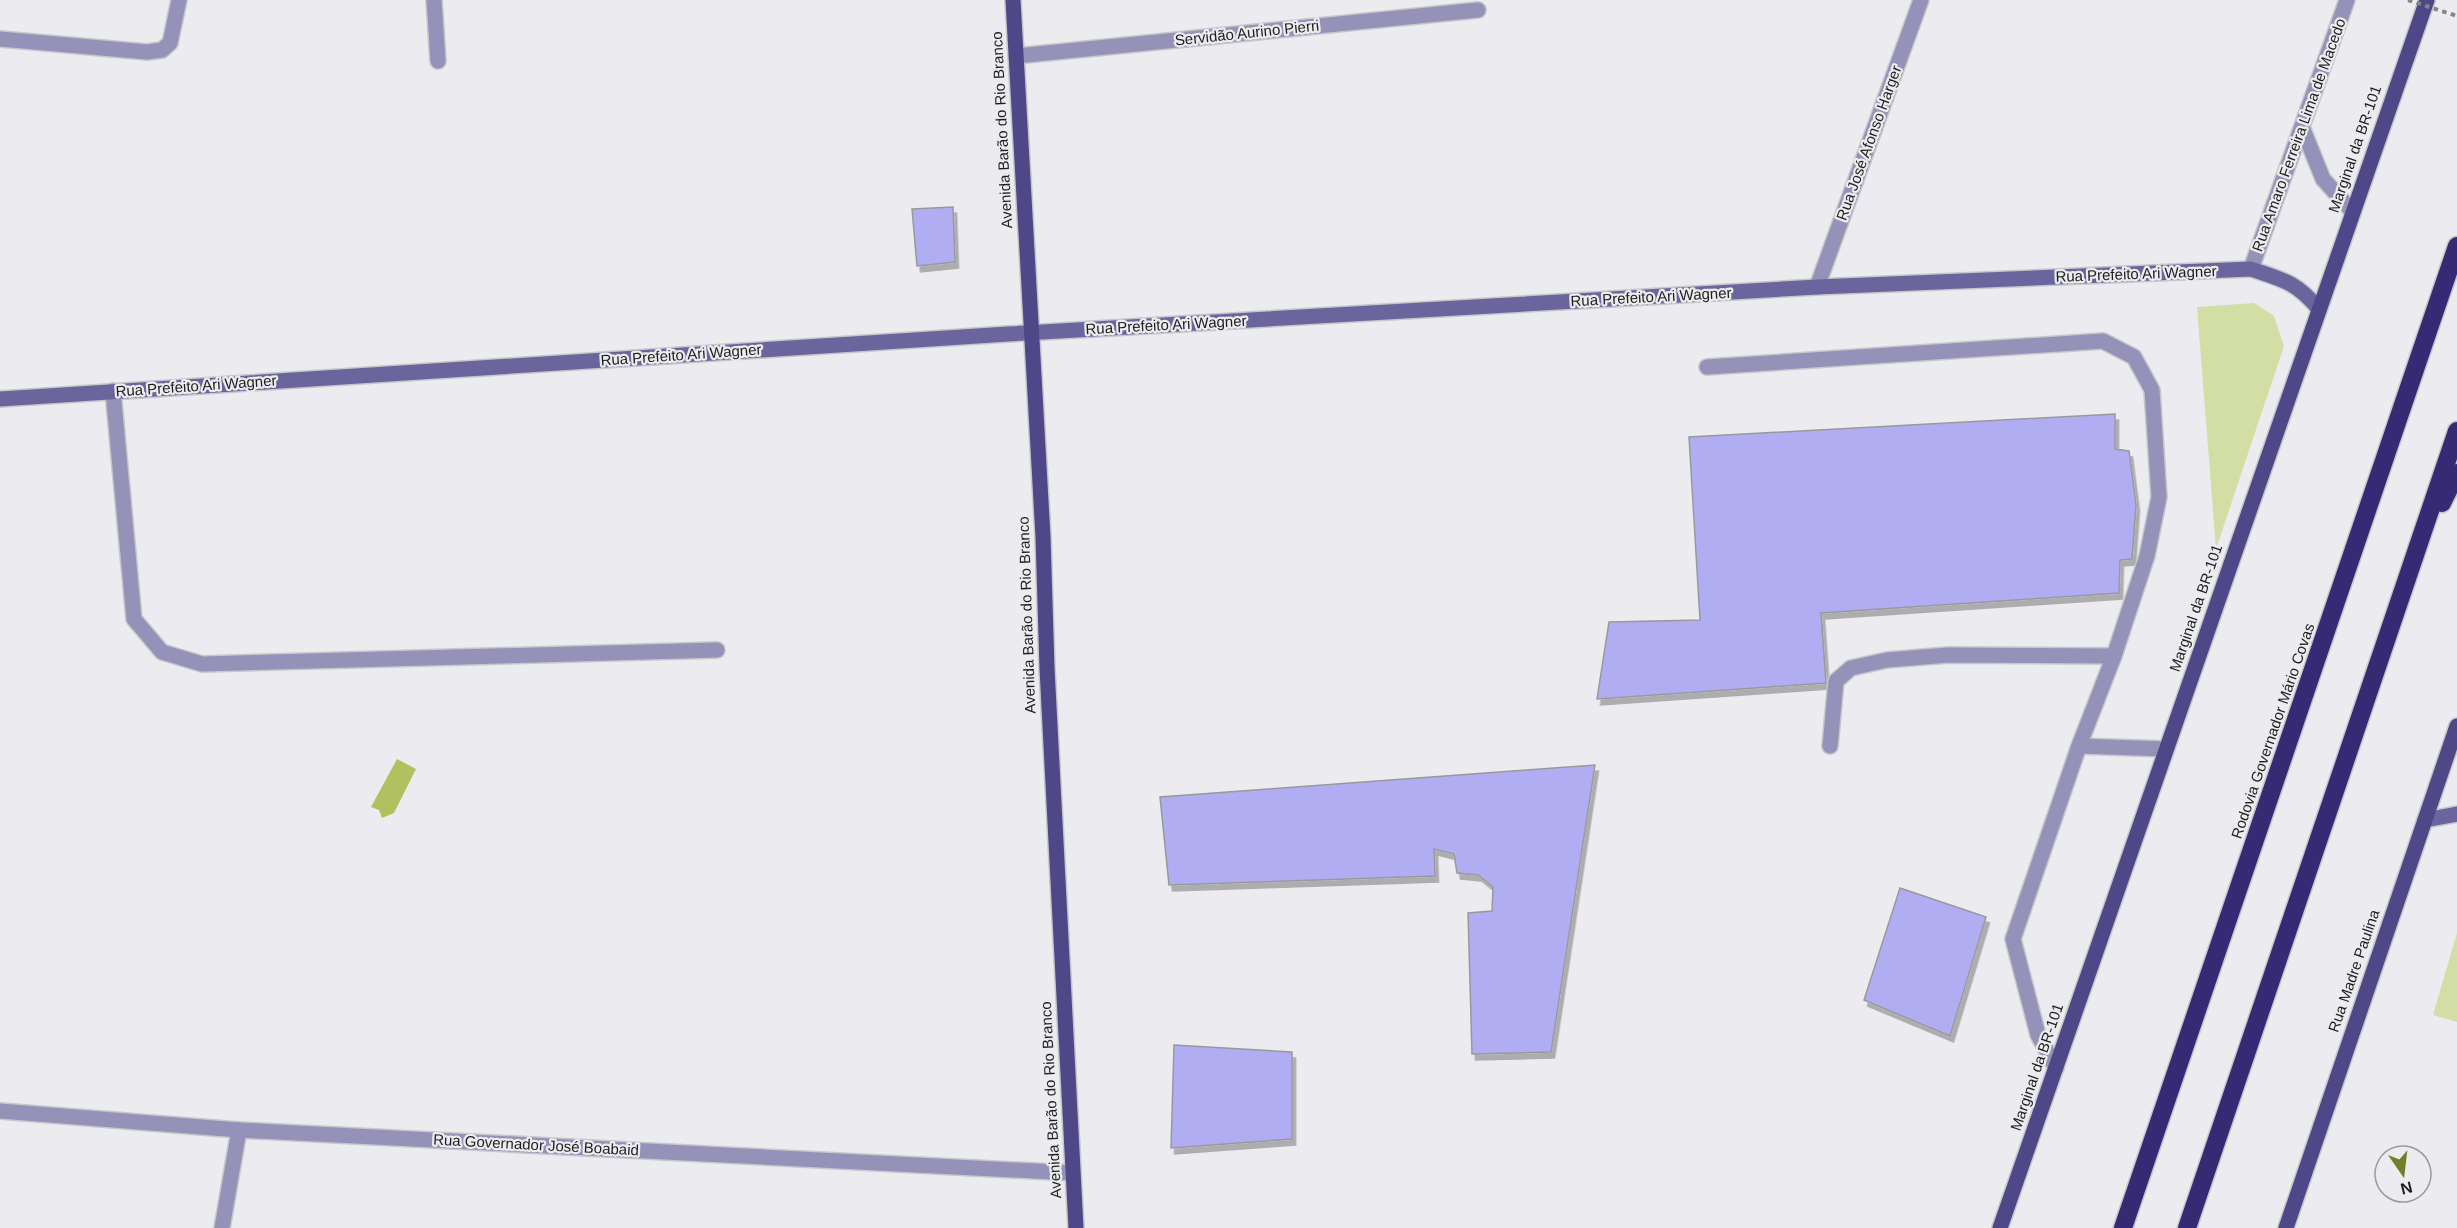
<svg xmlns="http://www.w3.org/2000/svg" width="2457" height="1228" viewBox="0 0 2457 1228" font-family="Arial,sans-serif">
	<defs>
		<filter id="shadow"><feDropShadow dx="3.5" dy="6" stdDeviation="0" flood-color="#0004"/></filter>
	</defs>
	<rect width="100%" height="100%" fill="#ececf0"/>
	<g fill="#d2dea3">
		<polygon points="2254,303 2274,316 2284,346 2216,549 2197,307"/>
		<polygon points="2457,933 2457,1022 2433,1015"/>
	</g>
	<polygon fill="#b1c160" points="397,759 416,769 394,813 382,818 379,810 371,807"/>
	<g fill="#b0adf3" stroke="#99999d" stroke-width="1.5" filter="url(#shadow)">
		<polygon points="953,207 955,262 917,266 912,209"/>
		<polygon points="2115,414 2115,449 2129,451 2136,505 2132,559 2120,560 2119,593 1821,613 1826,683 1597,699 1609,622 1700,620 1689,437"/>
		<polygon points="1595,765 1551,1052 1472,1054 1468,913 1492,911 1493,887 1478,875 1457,873 1454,854 1434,849 1435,876 1169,885 1160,797"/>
		<polygon points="1900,888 1986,917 1950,1036 1864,1000"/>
		<polygon points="1174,1045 1292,1052 1292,1139 1171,1148"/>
	</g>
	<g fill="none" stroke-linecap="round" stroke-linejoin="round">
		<g stroke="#c7c7ca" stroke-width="18">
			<g id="lane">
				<polyline points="434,0 438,61"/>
				<polyline points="0,39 147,52 162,50 170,43 179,0"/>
				<polyline points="1016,56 1478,10"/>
				<polyline points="1707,367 2103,341 2134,357 2152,390 2159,497 2147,556 2114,656 2079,746 2013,939 2038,1035 2056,1068"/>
				<polyline points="1830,746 1836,681 1851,668 1887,660 1948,655 2114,656"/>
				<polyline points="2079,746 2166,749"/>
			</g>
		</g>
		<g stroke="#c7c7ca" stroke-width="18">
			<g id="street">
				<polyline points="2302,127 2323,179 2352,211"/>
				<polyline points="2251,269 2347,0"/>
				<polyline points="1817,287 1921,0"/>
				<polyline points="113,391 134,619 162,652 202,664 717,650"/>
				<polyline points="0,1111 239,1130 1073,1173"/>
				<polyline points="222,1228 239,1130"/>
			</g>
		</g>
		<g stroke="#c7c7ca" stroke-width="18">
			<g id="secondary">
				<path d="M 0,399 L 1008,334 L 1817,287 L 2251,269 C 2284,280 2296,282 2319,309"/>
				<polyline points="2425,820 2457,814"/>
			</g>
		</g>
		<g stroke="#c7c7ca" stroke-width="18">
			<g id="primary">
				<polyline points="1013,0 1043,537 1047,668 1076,1228"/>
				<polyline points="2000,1228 2427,0"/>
				<polyline points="2286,1228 2457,726"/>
			</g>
		</g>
		<g stroke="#c7c7ca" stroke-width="21">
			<g id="highway">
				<polyline points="2442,503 2457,473"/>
				<polyline points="2123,1228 2457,246"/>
				<polyline points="2187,1228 2457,431"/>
			</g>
		</g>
		<use href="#lane" stroke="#9492b8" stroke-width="15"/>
		<use href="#street" stroke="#9492b8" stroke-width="15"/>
		<use href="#secondary" stroke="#6a669d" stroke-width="15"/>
		<use href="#primary" stroke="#4e4788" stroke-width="15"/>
		<use href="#highway" stroke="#372a75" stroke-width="18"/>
		<polyline stroke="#858587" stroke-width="4" stroke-dasharray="4.5 4.5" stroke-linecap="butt" points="2408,0 2457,16"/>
	</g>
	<g text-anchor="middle" stroke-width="4.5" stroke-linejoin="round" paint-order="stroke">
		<g font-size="15" fill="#1e1e1f" stroke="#ececf0">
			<text transform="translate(1247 33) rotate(-6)" y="5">Servidão Aurino Pierri</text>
			<text transform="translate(1002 130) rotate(-93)" y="5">Avenida Barão do Rio Branco</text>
			<text transform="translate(2299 135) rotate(-70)" y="5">Rua Amaro Ferreira Lima de Macedo</text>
			<text transform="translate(1869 143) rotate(-70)" y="5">Rua José Afonso Harger</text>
			<text transform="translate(2355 149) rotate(-71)" y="5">Marginal da BR-101</text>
			<text transform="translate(2136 274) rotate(-2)" y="5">Rua Prefeito Ari Wagner</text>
			<text transform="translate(1651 297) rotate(-3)" y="5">Rua Prefeito Ari Wagner</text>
			<text transform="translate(1166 325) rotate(-3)" y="5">Rua Prefeito Ari Wagner</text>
			<text transform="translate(681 355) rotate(-4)" y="5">Rua Prefeito Ari Wagner</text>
			<text transform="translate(196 386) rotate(-4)" y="5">Rua Prefeito Ari Wagner</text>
			<text transform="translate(2196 608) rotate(-71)" y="5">Marginal da BR-101</text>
			<text transform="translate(1027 615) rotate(-92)" y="5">Avenida Barão do Rio Branco</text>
			<text transform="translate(2273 731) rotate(-71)" y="5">Rodovia Governador Mário Covas</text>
			<text transform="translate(2354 971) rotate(-71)" y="5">Rua Madre Paulina</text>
			<text transform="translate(2037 1067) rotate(-71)" y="5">Marginal da BR-101</text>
			<text transform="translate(1051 1100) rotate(-93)" y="5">Avenida Barão do Rio Branco</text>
			<text transform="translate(536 1145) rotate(3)" y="5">Rua Governador José Boabaid</text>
		</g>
	</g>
	<g transform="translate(2403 1174) rotate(166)"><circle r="28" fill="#ececf0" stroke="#9a9a9c" stroke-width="1.5"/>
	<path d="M0-4.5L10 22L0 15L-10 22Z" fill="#717e2a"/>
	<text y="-9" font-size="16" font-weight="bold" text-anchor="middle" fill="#1e1e1f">N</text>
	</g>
</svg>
